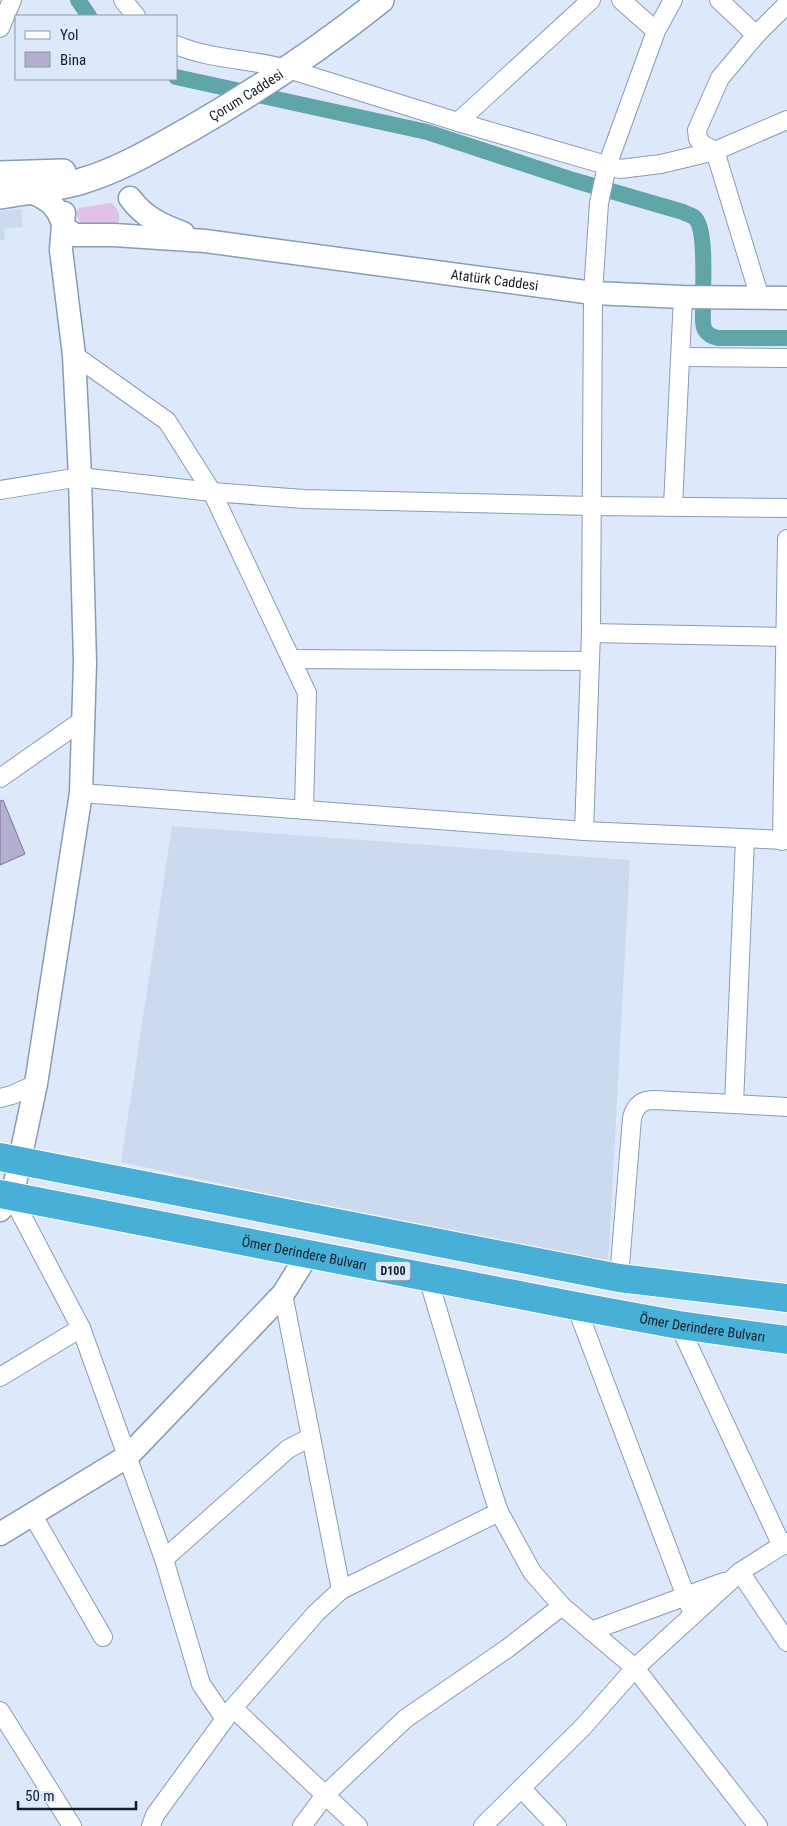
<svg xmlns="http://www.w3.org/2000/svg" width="787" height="1826" viewBox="0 0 787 1826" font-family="'Roboto Condensed',sans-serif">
	<rect width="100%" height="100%" fill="#dde9fb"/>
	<g fill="#ccdaf0">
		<polygon points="21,209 23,227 4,229 5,240 0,240 0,211"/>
		<polygon points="172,826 630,860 608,1268 121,1162"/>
	</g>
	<path fill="#e0c2e7" d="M 111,203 C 118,207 124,222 114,226 C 110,227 85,225 81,223 C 78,220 77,215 76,212 L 79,208 Z"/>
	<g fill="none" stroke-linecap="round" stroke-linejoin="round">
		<g stroke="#60a6a9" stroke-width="16">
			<polyline points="78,0 89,16"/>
			<path d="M 176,77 L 427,132 L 573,180 L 683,212 C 686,214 691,215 694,217 C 708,228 702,292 703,311 C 703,317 702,325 705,330 C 708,335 713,337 718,338 L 787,338"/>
		</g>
	</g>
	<polygon fill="#b3afd0" stroke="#7a7795" points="3,800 25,854 0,865 0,801"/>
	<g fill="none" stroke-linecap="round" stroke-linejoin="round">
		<g stroke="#899bb7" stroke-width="20">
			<g id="minor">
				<polyline points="123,0 136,16"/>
				<polyline points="621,0 656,31"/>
				<polyline points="719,0 756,35"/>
				<polyline points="0,28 12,0"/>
				<path d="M 176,45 C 212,60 251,59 288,69 L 458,122 L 620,169 L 661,164 L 715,151 L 787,120"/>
				<polyline points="458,122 591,0"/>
				<polyline points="760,298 715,151 702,144 698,139 697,130 720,78 756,35 787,4"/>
				<polyline points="74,355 167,421 212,492 307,693 304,810"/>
				<polyline points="681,357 787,358"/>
				<polyline points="0,490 80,477 212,492 304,499 591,506 787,508"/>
				<polyline points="673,506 683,297"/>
				<polyline points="591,633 786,637"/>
				<polyline points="292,659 590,661"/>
				<polyline points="0,778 83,720"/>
				<polyline points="81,793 584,831 787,840"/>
				<polyline points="584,831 591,633 593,293 599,203 607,166 656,31 673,0"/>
				<polyline points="745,839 734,1104 787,1107"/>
				<polyline points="782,841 787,539"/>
				<polyline points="0,1098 12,1095 36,1084"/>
				<polyline points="12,1197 81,1328 164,1559 201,1684 225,1719"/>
				<polyline points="428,1278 491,1488 499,1512 532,1572 562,1606 635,1668 758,1826"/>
				<path d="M 619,1278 L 632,1118 C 635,1106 642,1100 654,1100 L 734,1104"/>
				<polyline points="576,1306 693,1615"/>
				<polyline points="679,1325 782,1546"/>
				<polyline points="0,1377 81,1328"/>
				<polyline points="32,1514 103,1637"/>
				<polyline points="164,1559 288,1449 311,1437"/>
				<polyline points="740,1572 787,1642"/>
				<polyline points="341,1590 499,1512"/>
				<polyline points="591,1631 724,1582"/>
				<polyline points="233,1708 358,1826"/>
				<polyline points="0,1711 72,1826"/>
				<polyline points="521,1788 557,1826"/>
				<polyline points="151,1826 155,1815 233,1708 316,1613 341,1590 283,1294"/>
				<polyline points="302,1826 326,1794 405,1719 508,1648 562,1606"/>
				<polyline points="483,1826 583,1727 635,1668 740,1572 787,1542"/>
			</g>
		</g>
		<g stroke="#899bb7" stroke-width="25">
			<g id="tertiary">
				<path d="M 130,198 C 144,217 161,225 183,233"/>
				<path id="s1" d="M 64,213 L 63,223 L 65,228 L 75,235 L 114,235 L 205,241 L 593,293 L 683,297 L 787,298"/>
				<polyline points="0,1210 12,1197 36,1084 81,793 85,663 80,477 74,355 61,250 63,223 58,212 51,203 40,196 28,191"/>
				<polyline points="0,1534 128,1456 283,1294 308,1254"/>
			</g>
		</g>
		<g stroke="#899bb7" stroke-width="28">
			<g id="secondary">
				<polyline points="0,174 63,172"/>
				<path id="s2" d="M 0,196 C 27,191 56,189 82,181 C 122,169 156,148 192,128 C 258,90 321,48 381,0"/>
			</g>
		</g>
		<g stroke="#fff" stroke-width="30">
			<g id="trunk">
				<polyline points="0,1157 619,1278 787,1298"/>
				<path id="s3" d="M 0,1194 L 576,1306 L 679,1325 L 787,1340"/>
			</g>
		</g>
		<use href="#minor" stroke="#fff" stroke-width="18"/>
		<use href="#tertiary" stroke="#fff" stroke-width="22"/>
		<use href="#secondary" stroke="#fff" stroke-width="25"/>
		<use href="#trunk" stroke="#48b0d6" stroke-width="28"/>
	</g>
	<g text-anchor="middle" stroke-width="5" stroke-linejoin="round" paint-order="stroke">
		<rect fill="#dde9fb" stroke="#525a67" stroke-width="1" x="375.5" y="1261.5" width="35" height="19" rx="4"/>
		<g font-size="12" font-weight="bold" fill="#161d28">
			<text x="393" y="1275">D100</text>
		</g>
		<g font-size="14" fill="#161d28" stroke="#dde9fb">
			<text dy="5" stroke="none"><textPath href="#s2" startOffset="269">Çorum Caddesi</textPath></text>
			<text dy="5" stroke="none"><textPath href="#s1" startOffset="450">Atatürk Caddesi</textPath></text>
			<text dy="5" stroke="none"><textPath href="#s3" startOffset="310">Ömer Derindere Bulvarı</textPath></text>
			<text dy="5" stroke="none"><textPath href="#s3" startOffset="715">Ömer Derindere Bulvarı</textPath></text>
		</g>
	</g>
	<rect x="15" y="15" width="162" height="65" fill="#dde9fb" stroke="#8d97a7"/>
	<rect x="25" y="31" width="25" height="8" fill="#ffffff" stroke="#8d97a7"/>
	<text x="60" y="40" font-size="15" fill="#161d28">Yol</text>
	<rect x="25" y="52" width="25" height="15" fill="#b3afd0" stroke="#8d97a7"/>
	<text x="60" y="65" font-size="15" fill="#161d28">Bina</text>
	<path d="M18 1801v8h118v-8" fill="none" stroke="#161d28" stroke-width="2.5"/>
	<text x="25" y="1801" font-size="15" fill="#161d28" stroke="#dde9fb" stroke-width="4" paint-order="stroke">50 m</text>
</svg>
